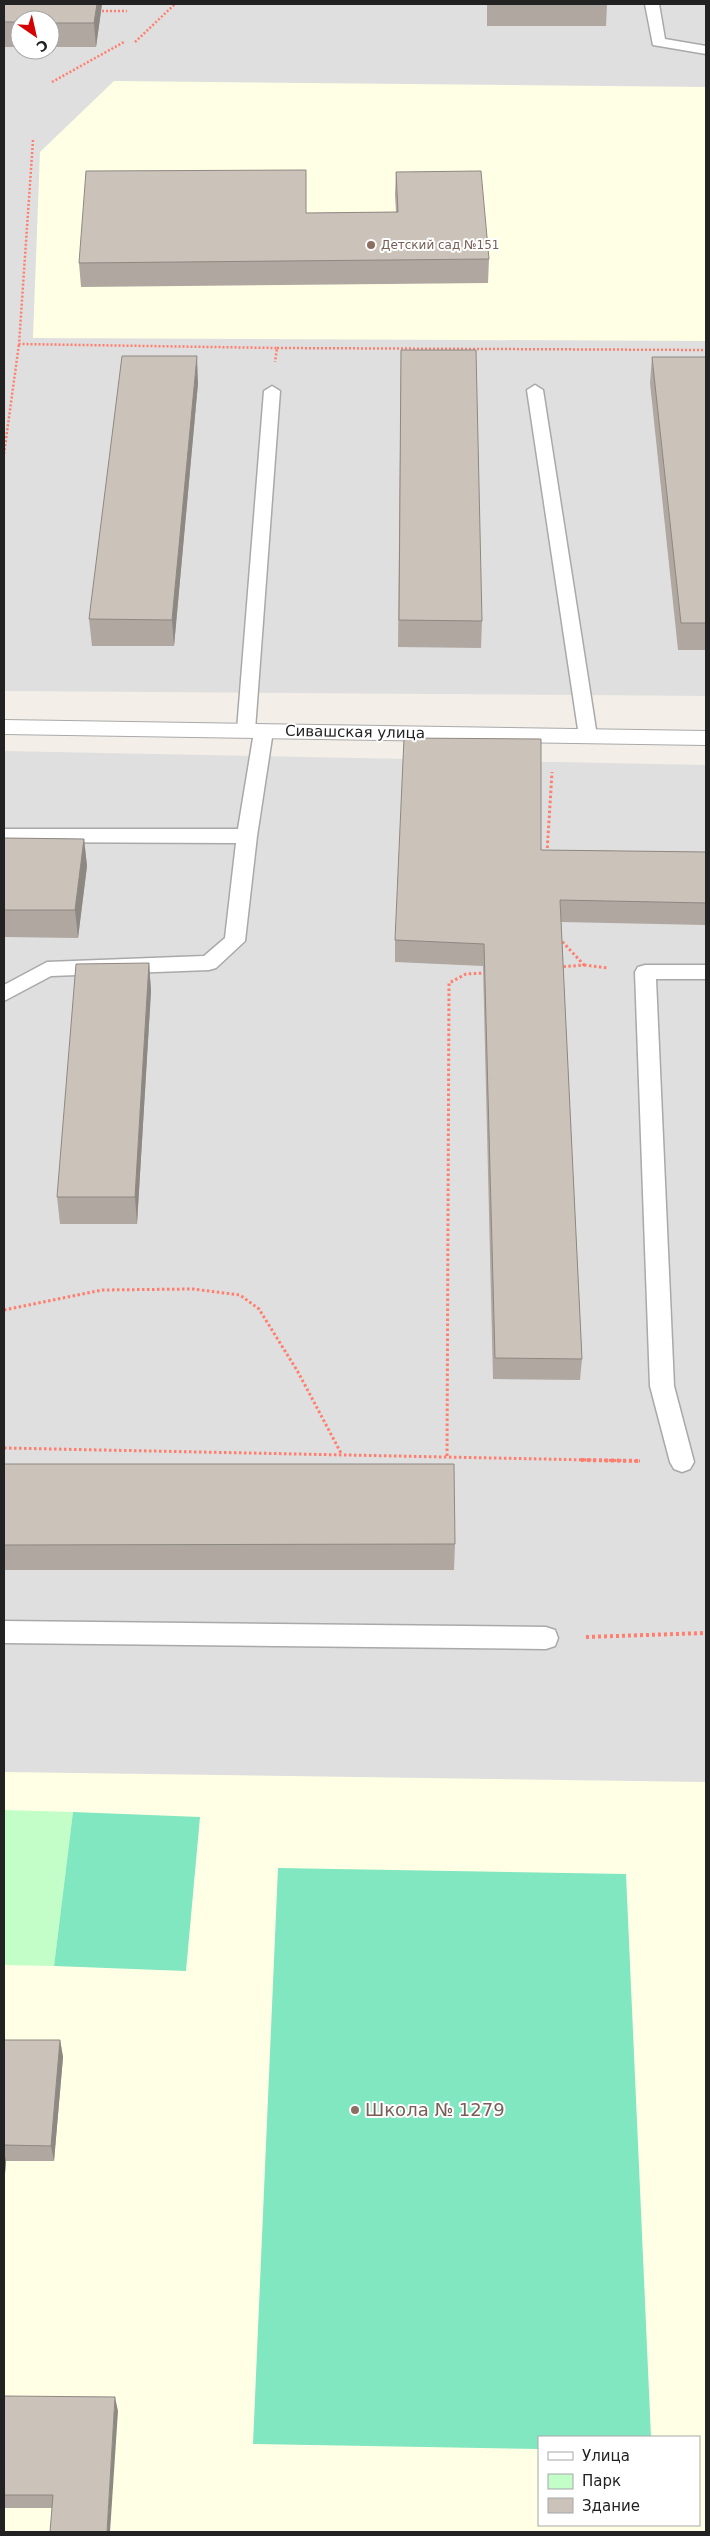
<svg xmlns="http://www.w3.org/2000/svg" width="710" height="2536" viewBox="0 0 710 2536" font-family="'DejaVu Sans',sans-serif">
	<rect width="100%" height="100%" fill="#f3efe8"/>
	<g fill="#e0dfdf" fill-rule="evenodd">
		<path d="M 4,4 L 706,4 L 706,696 L 4,691 ZM 20,20 L 50,20 L 50,50 L 20,50 Z"/>
		<path d="M 4,751 L 706,765 L 706,2532 L 4,2532 ZM 539,2437 L 699,2437 L 699,2525 L 539,2525 Z"/>
	</g>
	<g fill="#ffffe5" fill-rule="evenodd">
		<polygon points="114,81 706,87 706,341 33,338 40,152"/>
		<path d="M 4,1772 L 706,1782 L 706,2532 L 4,2532 ZM 539,2437 L 699,2437 L 699,2525 L 539,2525 Z"/>
	</g>
	<polygon fill="#c3fec9" points="4,1810 73,1812 54,1966 4,1965"/>
	<g fill="#80e7c1">
		<polygon points="73,1812 200,1817 186,1971 54,1966"/>
		<polygon points="278,1868 626,1874 651,2437 539,2437 539,2449 253,2444"/>
	</g>
	<g fill="none" stroke-linecap="round" stroke-linejoin="round">
		<g stroke="#a9a9a9" stroke-width="3">
			<g id="lane">
				<polygon points="645,4 659,4 665,39 706,46 706,54 653,45"/>
				<polygon points="535,385 543,390 597,736 595,740 588,742 581,740 579,736 527,390"/>
				<polygon points="272,386 280,391 255,730 264,725 271,727 273,731 257,836 245,941 216,968 209,970 51,976 4,1001 4,985 47,962 204,956 225,938 236,843 4,842 4,829 238,829 254,732 246,736 239,734 237,730 264,391"/>
				<polygon points="645,965 706,965 706,979 656,979 674,1386 694,1462 690,1469 682,1472 674,1469 670,1462 650,1386 635,972 638,967"/>
				<polygon points="4,1621 546,1627 555,1630 558,1638 555,1646 546,1649 4,1643"/>
			</g>
		</g>
		<g stroke="#a9a9a9" stroke-width="2">
			<polygon id="street" points="4,720 706,731 706,745 4,734"/>
		</g>
		<g stroke="#ff7e6d" stroke-width="2.5" stroke-dasharray="2 2" stroke-linecap="butt">
			<polyline points="98,11 127,11"/>
			<polyline points="135,42 175,4"/>
			<polyline points="52,82 124,42"/>
			<polyline points="33,140 19,344 277,348 275,362"/>
			<polyline points="277,348 706,350"/>
			<polyline points="4,454 19,344"/>
		</g>
		<g stroke="#ff7e6d" stroke-width="3" stroke-dasharray="2.5 2.5" stroke-linecap="butt">
			<polyline points="547,853 552,772"/>
			<polyline points="559,938 584,965 560,967"/>
			<polyline points="584,965 608,968"/>
			<polyline points="4,1310 102,1290 193,1289 240,1295 259,1309 298,1372 342,1455"/>
			<polyline points="4,1448 640,1461"/>
			<polyline points="447,1456 449,983 466,974 486,973"/>
		</g>
		<g stroke="#ff7e6d" stroke-width="4" stroke-dasharray="3 3" stroke-linecap="butt">
			<polyline points="581,1460 640,1461"/>
			<polyline points="586,1637 706,1633"/>
		</g>
		<use href="#lane" fill="#fff" fill-rule="evenodd"/>
		<use href="#street" fill="#fff" fill-rule="evenodd"/>
	</g>
	<g fill="#afa7a0">
		<polygon points="4,4 102,4 96,47 50,47 50,20 20,20 20,47 4,47"/>
		<polygon points="487,4 607,4 606,26 487,26"/>
		<polygon points="396,172 489,259 488,283 81,287 79,263 306,213 396,212 395,195"/>
		<polygon points="401,350 482,621 481,648 398,647"/>
		<polygon points="652,357 706,357 706,650 678,650 650,383"/>
		<polygon points="198,383 174,646 92,646 89,619"/>
		<polygon points="4,838 84,839 87,866 78,938 4,937"/>
		<polygon points="541,850 706,852 706,925 561,922 582,1359 580,1380 493,1379 483,966 395,962 395,940"/>
		<polygon points="149,963 151,991 137,1224 60,1224 57,1197"/>
		<polygon points="4,1464 455,1544 454,1570 4,1570"/>
		<polygon points="4,2040 60,2040 63,2057 54,2161 6,2161 4,2186"/>
		<polygon points="4,2396 118,2411 52,2508 4,2508"/>
	</g>
	<g fill="#8e8882">
		<polygon points="97,4 102,4 96,47 94,23"/>
		<polygon points="197,356 198,383 174,646 172,620"/>
		<polygon points="84,839 87,866 78,938 75,910"/>
		<polygon points="149,963 151,991 137,1224 135,1197"/>
		<polygon points="60,2040 63,2057 54,2161 51,2146"/>
		<polygon points="4,2151 6,2161 4,2186"/>
		<polygon points="115,2397 118,2411 110,2532 107,2532"/>
	</g>
	<g fill="#cbc2ba" stroke="#8e8882">
		<polygon points="4,4 97,4 94,23 50,23 50,20 20,20 20,22 4,22"/>
		<polygon points="306,170 306,213 398,212 396,172 481,171 489,259 79,263 86,171"/>
		<polygon points="401,350 476,350 482,621 399,620"/>
		<polygon points="122,356 197,356 172,620 89,619"/>
		<polygon points="652,357 706,357 706,623 681,623"/>
		<polygon points="404,738 541,739 541,850 706,852 706,903 560,900 582,1359 495,1358 484,944 395,940"/>
		<polygon points="4,838 84,839 75,910 4,910"/>
		<polygon points="149,963 135,1197 57,1197 76,964"/>
		<polygon points="4,1464 454,1464 455,1544 4,1545"/>
		<polygon points="4,2040 60,2040 51,2146 4,2145"/>
		<polygon points="4,2396 115,2397 107,2532 50,2532 53,2495 4,2495"/>
	</g>
	<g fill="#8d6e63" stroke="#fff" stroke-width="2">
		<circle cx="371" cy="245" r="5"/>
		<circle cx="355" cy="2110" r="5"/>
	</g>
	<g text-anchor="middle" stroke-width="4" stroke-linejoin="round" paint-order="stroke">
		<g font-size="12" fill="#785e54" stroke="#fff" text-anchor="start">
			<text x="381" y="249">Детский сад №151</text>
		</g>
		<g font-size="15" fill="#222" stroke="#fff">
			<text transform="translate(355 732) rotate(1)" y="5">Сивашская улица</text>
		</g>
		<g font-size="18" fill="#785e54" stroke="#fff" text-anchor="start">
			<text x="365" y="2116">Школа № 1279</text>
		</g>
	</g>
	<rect width="710" height="2536" fill="none" stroke="#222222" stroke-width="10"/>
	<rect x="538" y="2436" width="162" height="90" fill="#ffffff" stroke="#a7a7a7"/>
	<rect x="548" y="2452" width="25" height="8" fill="#ffffff" stroke="#a7a7a7"/>
	<text x="582" y="2461" font-size="15" fill="#222222">Улица</text>
	<rect x="548" y="2474" width="25" height="15" fill="#c3fec9" stroke="#a7a7a7"/>
	<text x="582" y="2486" font-size="15" fill="#222222">Парк</text>
	<rect x="548" y="2498" width="25" height="15" fill="#cbc2ba" stroke="#a7a7a7"/>
	<text x="582" y="2511" font-size="15" fill="#222222">Здание</text>
	<g transform="translate(35 35) rotate(146)"><circle r="24" fill="#ffffff" stroke="#a7a7a7"/>
	<path d="M0-4L9 19L0 12L-9 19Z" fill="#d40300"/>
	<text y="-8" font-size="14" font-weight="bold" text-anchor="middle" fill="#222222">С</text>
	</g>
</svg>
